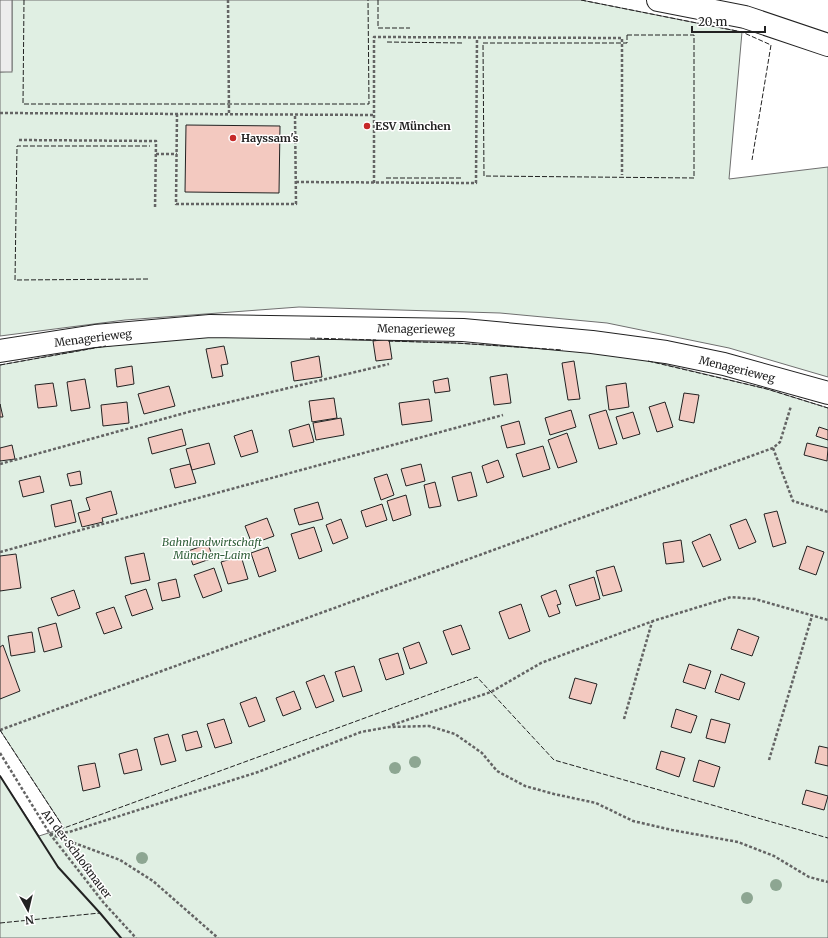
<svg xmlns="http://www.w3.org/2000/svg" width="828" height="938" viewBox="0 0 828 938" font-family="Merriweather,serif">
	<rect width="100%" height="100%" fill="#fff"/>
	<g fill="#e0efe3" stroke="#6f6f6f">
		<polygon points="12,0 581,0 742,32 729,179 828,167 828,377 729,348 607,323 500,313 299,307 125,320 0,336 0,72 12,71"/>
		<polygon points="192,335 456,343 621,354 767,389 828,408 828,938 0,938 0,776 39,836 64,828 0,730 0,365 94,348"/>
	</g>
	<rect fill="#ededed" stroke="#6f6f6f" x="0" y="0" width="12" height="72"/>
	<g fill="#f3c9c0" stroke="#222">
		<polygon points="186,125 280,126 279,193 185,192"/>
		<polygon points="389,339 392,359 376,361 373,341"/>
		<polygon points="224,346 228,364 221,365 223,376 212,378 206,349"/>
		<polygon points="319,356 322,377 294,381 291,362"/>
		<polygon points="574,361 580,399 568,400 562,363"/>
		<polygon points="132,366 134,384 117,387 115,369"/>
		<polygon points="507,374 511,403 494,405 490,377"/>
		<polygon points="448,378 450,391 435,393 433,381"/>
		<polygon points="85,379 90,408 71,411 67,382"/>
		<polygon points="53,383 57,406 38,408 35,385"/>
		<polygon points="626,383 629,407 609,410 606,386"/>
		<polygon points="169,386 175,406 144,414 138,394"/>
		<polygon points="684,393 699,395 694,423 679,420"/>
		<polygon points="334,398 337,418 312,422 309,401"/>
		<polygon points="429,399 432,421 402,425 399,403"/>
		<polygon points="127,402 129,423 103,426 101,405"/>
		<polygon points="665,402 673,427 657,432 649,407"/>
		<polygon points="0,404 3,417 0,417"/>
		<polygon points="571,410 576,427 550,435 545,418"/>
		<polygon points="606,410 617,444 599,449 589,415"/>
		<polygon points="633,412 640,434 623,439 616,417"/>
		<polygon points="341,418 344,435 316,440 313,423"/>
		<polygon points="519,421 525,444 507,448 501,426"/>
		<polygon points="309,424 314,442 293,447 289,430"/>
		<polygon points="819,427 828,430 828,440 816,436"/>
		<polygon points="182,429 186,445 152,454 148,438"/>
		<polygon points="252,430 258,452 241,457 234,436"/>
		<polygon points="567,433 577,462 558,468 548,440"/>
		<polygon points="209,443 215,464 192,470 186,449"/>
		<polygon points="807,443 828,448 827,461 804,455"/>
		<polygon points="12,445 15,459 0,461 0,448"/>
		<polygon points="543,446 550,469 523,477 516,454"/>
		<polygon points="498,460 504,477 487,483 482,466"/>
		<polygon points="190,464 196,483 175,488 170,469"/>
		<polygon points="421,464 425,481 406,486 401,469"/>
		<polygon points="80,471 82,484 70,486 67,474"/>
		<polygon points="471,472 477,496 458,501 452,477"/>
		<polygon points="387,474 394,495 381,500 374,478"/>
		<polygon points="40,476 44,492 23,497 19,481"/>
		<polygon points="435,482 441,506 429,508 424,485"/>
		<polygon points="111,491 117,514 102,518 103,522 82,527 78,513 90,510 86,498"/>
		<polygon points="406,495 411,515 393,521 387,501"/>
		<polygon points="71,500 76,522 55,527 51,505"/>
		<polygon points="318,502 323,519 299,525 294,509"/>
		<polygon points="382,504 387,520 366,527 361,511"/>
		<polygon points="777,511 786,543 773,547 764,514"/>
		<polygon points="267,518 274,536 252,544 245,526"/>
		<polygon points="341,519 348,538 333,544 326,525"/>
		<polygon points="746,519 756,542 739,549 730,525"/>
		<polygon points="314,527 322,551 299,559 291,534"/>
		<polygon points="710,534 721,560 703,567 692,542"/>
		<polygon points="681,540 684,562 666,564 663,543"/>
		<polygon points="208,544 213,558 193,565 188,551"/>
		<polygon points="807,546 824,552 816,575 799,569"/>
		<polygon points="268,547 276,571 259,577 251,553"/>
		<polygon points="144,553 150,580 131,584 125,557"/>
		<polygon points="16,554 21,588 0,591 0,556"/>
		<polygon points="241,556 248,579 228,584 221,562"/>
		<polygon points="614,566 622,591 603,596 596,571"/>
		<polygon points="214,568 222,591 203,598 194,575"/>
		<polygon points="594,577 600,599 576,606 569,585"/>
		<polygon points="176,579 180,597 162,601 158,583"/>
		<polygon points="146,589 153,609 132,616 125,596"/>
		<polygon points="74,590 80,608 58,616 51,598"/>
		<polygon points="556,590 561,604 557,605 560,613 549,617 541,596"/>
		<polygon points="521,604 530,631 509,639 499,612"/>
		<polygon points="114,607 122,628 104,634 96,613"/>
		<polygon points="56,623 62,647 44,652 38,628"/>
		<polygon points="461,625 470,649 452,655 443,631"/>
		<polygon points="738,629 759,637 752,656 731,649"/>
		<polygon points="32,632 35,652 11,656 8,636"/>
		<polygon points="419,642 427,663 410,669 403,648"/>
		<polygon points="3,645 20,691 0,699 0,647"/>
		<polygon points="398,653 404,674 386,680 379,659"/>
		<polygon points="689,664 711,671 705,689 683,682"/>
		<polygon points="354,666 362,691 343,697 335,672"/>
		<polygon points="721,674 745,683 739,700 715,692"/>
		<polygon points="324,675 334,701 316,708 306,682"/>
		<polygon points="575,678 597,684 591,704 569,698"/>
		<polygon points="294,691 301,709 283,716 276,698"/>
		<polygon points="256,697 265,721 249,727 240,703"/>
		<polygon points="676,709 697,716 691,733 671,727"/>
		<polygon points="224,719 232,743 215,748 207,724"/>
		<polygon points="711,719 730,724 725,743 706,738"/>
		<polygon points="197,731 202,747 186,751 182,735"/>
		<polygon points="168,734 176,761 161,765 154,738"/>
		<polygon points="819,746 828,748 828,766 815,763"/>
		<polygon points="137,749 142,770 124,774 119,754"/>
		<polygon points="661,751 685,758 679,777 656,769"/>
		<polygon points="699,760 720,767 714,787 693,781"/>
		<polygon points="95,763 100,787 83,791 78,766"/>
		<polygon points="806,790 828,796 824,810 802,804"/>
	</g>
	<g fill="none" stroke-linecap="round" stroke-linejoin="round">
		<g stroke="#222" stroke-width="24">
			<g id="minor">
				<polyline points="658,0 745,17 828,45"/>
				<polyline points="0,351 95,336 210,326 463,330 592,342 666,352 724,364 828,393"/>
			</g>
		</g>
		<g stroke="#646464" stroke-width="2.5" stroke-dasharray="3 2" stroke-linecap="butt">
			<polyline points="228,0 229,114"/>
			<polyline points="0,113 374,115"/>
			<polyline points="177,114 176,204 296,204 295,115"/>
			<polyline points="19,140 156,141 155,209"/>
			<polyline points="156,154 177,154"/>
			<polyline points="296,182 476,183 477,38"/>
			<polyline points="374,183 374,37 622,38 622,175"/>
			<polyline points="773,448 793,501 828,512"/>
			<polyline points="0,464 192,411 389,364"/>
			<polyline points="0,552 503,415"/>
			<polyline points="624,719 652,622"/>
			<polyline points="392,725 491,692 541,663 653,621 731,597 755,599 828,620"/>
			<polyline points="0,730 773,448 780,442 791,406"/>
			<polyline points="0,753 50,834 103,902 136,938"/>
			<polyline points="769,760 812,616"/>
			<polyline points="50,834 69,832 258,772 361,732 389,727 429,726 455,734 482,753 497,771 525,786 554,794 596,803 633,821 672,830 738,842 774,856 809,877 828,882"/>
			<polyline points="50,834 120,860 153,881 218,938"/>
		</g>
		<use href="#minor" stroke="#fff" stroke-width="22"/>
		<g stroke="#222" stroke-width="1" stroke-dasharray="5 2" stroke-linecap="butt">
			<polyline points="24,0 23,104 369,104 368,0"/>
			<polyline points="378,0 378,28 410,28"/>
			<polyline points="581,0 742,32 771,45 752,160"/>
			<polygon points="627,35 694,35 694,178 484,176 483,43 627,43"/>
			<polyline points="387,42 463,43"/>
			<polyline points="386,178 463,178"/>
			<polyline points="148,279 15,280 17,146 150,146"/>
			<polyline points="310,338 376,340"/>
			<polyline points="388,341 456,343 563,350"/>
			<polyline points="648,361 767,389 828,408"/>
			<polyline points="0,365 106,346"/>
			<polyline points="0,730 64,828 477,677 554,760 828,838"/>
			<polyline points="0,923 100,913"/>
		</g>
		<polyline stroke="#222" stroke-width="2" points="0,776 58,867 100,913 121,938"/>
	</g>
	<g fill="#8da692">
		<circle cx="415" cy="762" r="6"/>
		<circle cx="395" cy="768" r="6"/>
		<circle cx="142" cy="858" r="6"/>
		<circle cx="776" cy="885" r="6"/>
		<circle cx="747" cy="898" r="6"/>
	</g>
	<g fill="#c62828" stroke="#fff" stroke-width="1.5">
		<circle cx="367" cy="126" r="4"/>
		<circle cx="233" cy="138" r="4"/>
	</g>
	<g text-anchor="middle" stroke-width="3" stroke-linejoin="round" paint-order="stroke">
		<g font-size="11" font-weight="bold" fill="#222" stroke="#fff" text-anchor="start">
			<text x="375" y="130">ESV München</text>
			<text x="241" y="142">Hayssam's</text>
		</g>
		<g font-size="11" fill="#222" stroke="#fff">
			<text transform="translate(416 329) rotate(1)" y="4">Menagerieweg</text>
			<text transform="translate(93 338) rotate(-7)" y="4">Menagerieweg</text>
			<text transform="translate(737 369) rotate(14)" y="4">Menagerieweg</text>
			<text transform="translate(77 854) rotate(53)" y="4">An der Schloßmauer</text>
		</g>
		<g font-size="11" font-style="italic" fill="#2f5e38" stroke="#fff">
			<text x="212" y="546">Bahnlandwirtschaft<tspan x="212" dy="13">München-Laim</tspan></text>
		</g>
	</g>
	<g transform="translate(28 910) rotate(172)" stroke="#ffffff" stroke-width="3" paint-order="stroke">
	<path d="M0-3L7 15L0 10L-7 15Z" fill="#222222"/>
	<text y="-6" font-size="11" font-weight="bold" text-anchor="middle" fill="#222222">N</text>
	</g>
	<path d="M692 26v6h73v-6" fill="none" stroke="#222222" stroke-width="2"/>
	<text x="698" y="26" font-size="12" fill="#222222" stroke="#ffffff" stroke-width="3" paint-order="stroke">20 m</text>
</svg>
